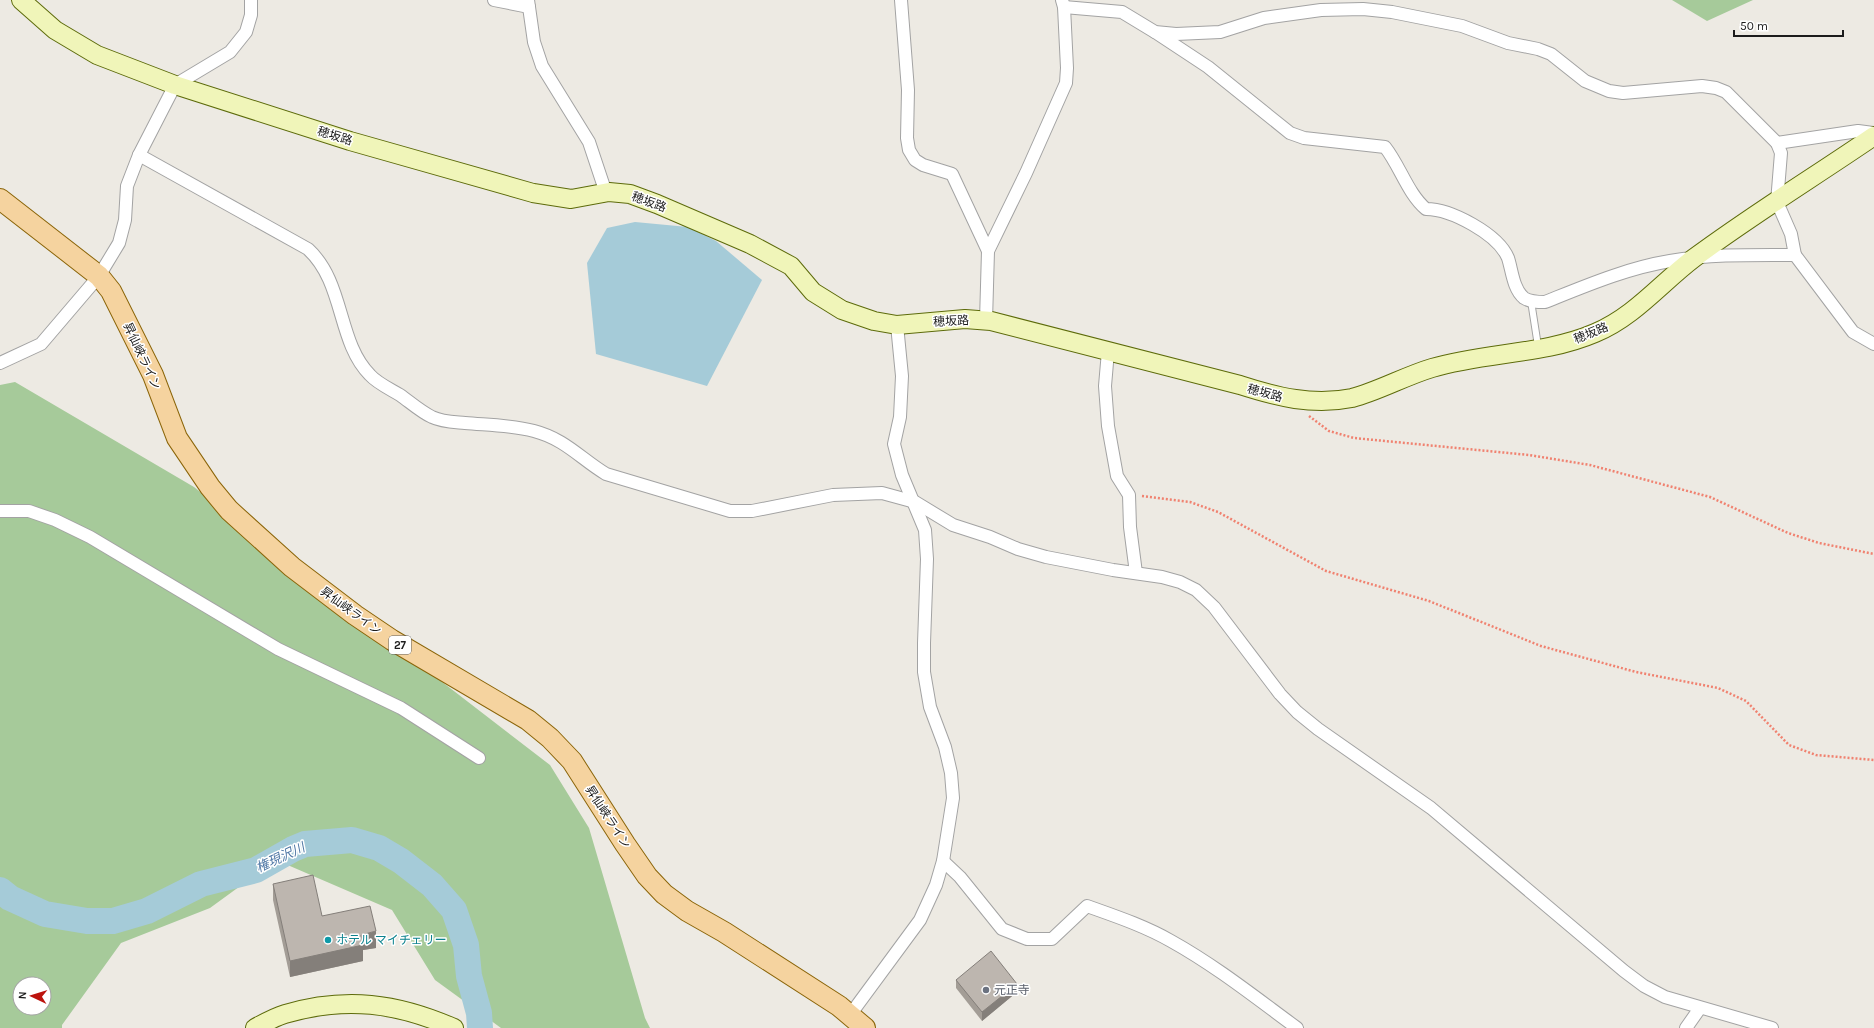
<svg xmlns="http://www.w3.org/2000/svg" width="1874" height="1028" viewBox="0 0 1874 1028" font-family="Karla,'Noto Sans JP',sans-serif">
	<rect width="100%" height="100%" fill="#edeae3"/>
	<g fill="#a6ca9a" fill-rule="evenodd">
		<polygon points="1672,0 1753,0 1707,21"/>
		<path d="M 15,382 L 194,487 L 328,594 L 550,765 L 589,828 L 645,1018 L 650,1028 L 501,1028 L 435,980 L 392,910 L 276,860 L 210,908 L 121,943 L 62,1025 L 62,1028 L 0,1028 L 0,385 ZM 20,984 L 44,984 L 44,1008 L 20,1008 Z"/>
	</g>
	<polygon fill="#a5cbd8" points="635,222 688,227 716,241 762,280 707,386 596,354 587,263 607,228"/>
	<g fill="none" stroke-linecap="round" stroke-linejoin="round">
		<polyline stroke="#a5cbd8" stroke-width="26" points="0,890 10,898 45,914 87,921 113,921 147,911 201,884 256,870 293,849 305,844 352,840 379,848 401,861 432,885 454,910 466,945 469,976 479,1013 480,1028"/>
		<g stroke="#a3a3a3" stroke-width="8">
			<polyline id="service" points="1531,301 1538,346"/>
		</g>
		<g stroke="#a3a3a3" stroke-width="14">
			<g id="minor">
				<polyline points="494,0 529,7"/>
				<polyline points="528,0 534,42 542,66 589,142 606,193"/>
				<polyline points="901,0 908,90 907,138 909,150 915,160 923,165 952,174 988,251"/>
				<polyline points="1064,7 1122,12 1155,32 1176,34 1220,32 1264,18 1321,10 1363,9 1392,12 1462,26 1508,43 1538,49 1551,54 1585,81 1609,91 1623,93 1702,86 1716,88 1726,92 1777,143 1858,131 1874,133"/>
				<path d="M 1155,32 L 1208,67 L 1290,133 L 1304,138 L 1385,147 C 1400,166 1408,194 1426,209 C 1451,209 1498,234 1508,258 C 1512,270 1513,289 1524,298 C 1530,302 1538,302 1545,302 C 1585,286 1627,268 1670,261 C 1712,254 1753,255 1795,255 L 1853,332 L 1874,344"/>
				<polyline points="1777,143 1781,153 1777,202 1791,234 1795,255"/>
				<path d="M 139,155 L 308,249 C 345,283 337,342 370,375 C 377,383 390,389 400,395 C 410,402 421,412 432,417 C 442,422 455,422 465,423 C 488,425 512,425 534,431 C 565,439 581,459 606,474 L 730,511 L 752,511 L 833,495 L 882,493 L 915,502 L 953,525 L 990,537 L 1018,549 L 1046,557 L 1113,570 L 1162,577 L 1180,582 L 1196,590 L 1214,607 L 1280,694 L 1297,712 L 1318,729 L 1431,808 L 1624,971 L 1644,986 L 1665,997 L 1772,1028"/>
				<polyline points="986,321 988,251 1026,173 1066,83 1067,68 1064,7 1062,0"/>
				<polyline points="1108,351 1105,386 1108,426 1117,476 1129,495 1130,527 1136,573"/>
				<polyline points="0,363 41,344 99,276 119,243 125,220 127,186 139,155 175,85 230,52 246,32 251,15 251,0"/>
				<polyline points="0,511 29,511 55,520 90,537 278,649 401,708 479,758"/>
				<path d="M 943,861 L 960,877 L 1002,929 L 1027,939 L 1052,939 L 1087,906 C 1115,916 1145,926 1171,941 C 1216,966 1256,998 1297,1028"/>
				<polyline points="850,1015 920,920 936,885 943,861 953,798 951,773 945,747 930,707 924,672 924,643 927,559 925,530 902,475 894,444 900,417 902,376 897,325"/>
				<polyline points="1686,1028 1700,1008"/>
			</g>
		</g>
		<g stroke="#5d6b0b" stroke-width="20">
			<g id="secondary">
				<path d="M 21,0 L 55,30 L 97,55 L 175,85 L 350,141 L 533,193 L 571,199 L 609,192 L 630,194 L 657,204 L 750,244 L 791,266 L 813,292 L 842,310 L 874,321 L 897,325 L 965,319 L 991,321 L 1240,385 C 1277,397 1313,406 1352,398 C 1379,391 1405,376 1432,368 C 1485,352 1544,355 1595,333 C 1634,317 1661,283 1694,258 C 1752,215 1814,177 1874,136"/>
				<path d="M 255,1028 C 264,1023 275,1017 285,1014 C 346,996 397,1003 454,1028"/>
			</g>
		</g>
		<g stroke="#8b6509" stroke-width="22">
			<polyline id="primary" points="0,199 99,276 111,291 153,375 177,438 210,487 229,510 292,567 355,615 392,640 528,720 550,738 572,761 625,844 647,876 664,894 687,911 724,932 839,1006 865,1028"/>
		</g>
		<g stroke="#f08270" stroke-width="2.5" stroke-dasharray="2 2" stroke-linecap="butt">
			<polyline points="1309,416 1329,431 1354,438 1529,455 1590,465 1710,497 1788,533 1819,543 1874,554"/>
			<polyline points="1142,496 1190,502 1218,512 1326,571 1429,601 1541,646 1636,672 1718,688 1746,701 1789,745 1816,755 1874,760"/>
		</g>
		<use href="#service" stroke="#fff" stroke-width="6"/>
		<use href="#minor" stroke="#fff" stroke-width="12"/>
		<use href="#secondary" stroke="#f0f5b9" stroke-width="18"/>
		<use href="#primary" stroke="#f5d39f" stroke-width="20"/>
	</g>
	<g fill="#a39d96">
		<polygon points="273,884 322,916 376,948 363,950 363,961 290,977 273,900"/>
		<polygon points="956,980 1017,992 982,1021 956,988"/>
	</g>
	<g fill="#847f7a">
		<polygon points="376,931 376,948 363,950 363,961 290,977 290,961 361,935"/>
		<polygon points="1017,984 1017,992 982,1021 982,1012"/>
	</g>
	<g fill="#bdb6af" stroke="#847f7a">
		<polygon points="313,875 322,916 370,906 376,931 361,935 363,945 290,961 273,884"/>
		<polygon points="991,951 1017,984 982,1012 956,980"/>
	</g>
	<circle fill="#0f9aa8" stroke="#fff" stroke-width="1.5" cx="328" cy="940" r="4"/>
	<circle fill="#6b7280" stroke="#fff" stroke-width="1.5" cx="986" cy="990" r="4"/>
	<g text-anchor="middle" stroke-width="3" stroke-linejoin="round" paint-order="stroke">
		<rect fill="#fff" stroke="#606060" stroke-width="1" x="389" y="636" width="22" height="18" rx="3"/>
		<g font-size="11" font-weight="bold" fill="#1c1c1c">
			<text x="400" y="649">27</text>
		</g>
		<g font-size="12" fill="#1c1c1c" stroke="#fff">
			<text transform="translate(335 136) rotate(17)" y="4">穂坂路</text>
			<text transform="translate(649 202) rotate(20)" y="4">穂坂路</text>
			<text transform="translate(951 321) rotate(-3)" y="4">穂坂路</text>
			<text transform="translate(1591 333) rotate(-22)" y="4">穂坂路</text>
			<text transform="translate(142 356) rotate(65)" y="4">昇仙峡ライン</text>
			<text transform="translate(1265 393) rotate(15)" y="4">穂坂路</text>
			<text transform="translate(351 611) rotate(36)" y="4">昇仙峡ライン</text>
			<text transform="translate(608 817) rotate(57)" y="4">昇仙峡ライン</text>
		</g>
		<g font-size="12" fill="#0d838f" stroke="#fff" text-anchor="start">
			<text x="336" y="944">ホテル マイチェリー</text>
		</g>
		<g font-size="12" fill="#5b616d" stroke="#fff" text-anchor="start">
			<text x="994" y="994">元正寺</text>
		</g>
		<g font-size="13" font-style="italic" fill="#4f77a5" stroke="#fff">
			<text transform="translate(280 857) rotate(-25)" y="5">権現沢川</text>
		</g>
	</g>
	<g transform="translate(32 996) rotate(274)"><circle r="19" fill="#ffffff" stroke="#a4a4a4"/>
	<path d="M0-3L7 15L0 10L-7 15Z" fill="#bc130d"/>
	<text y="-6" font-size="11" font-weight="bold" text-anchor="middle" fill="#1c1c1c">N</text>
	</g>
	<path d="M1734 30v6h109v-6" fill="none" stroke="#1c1c1c" stroke-width="2"/>
	<text x="1740" y="30" font-size="12" fill="#1c1c1c" stroke="#ffffff" stroke-width="3" paint-order="stroke">50 m</text>
</svg>
